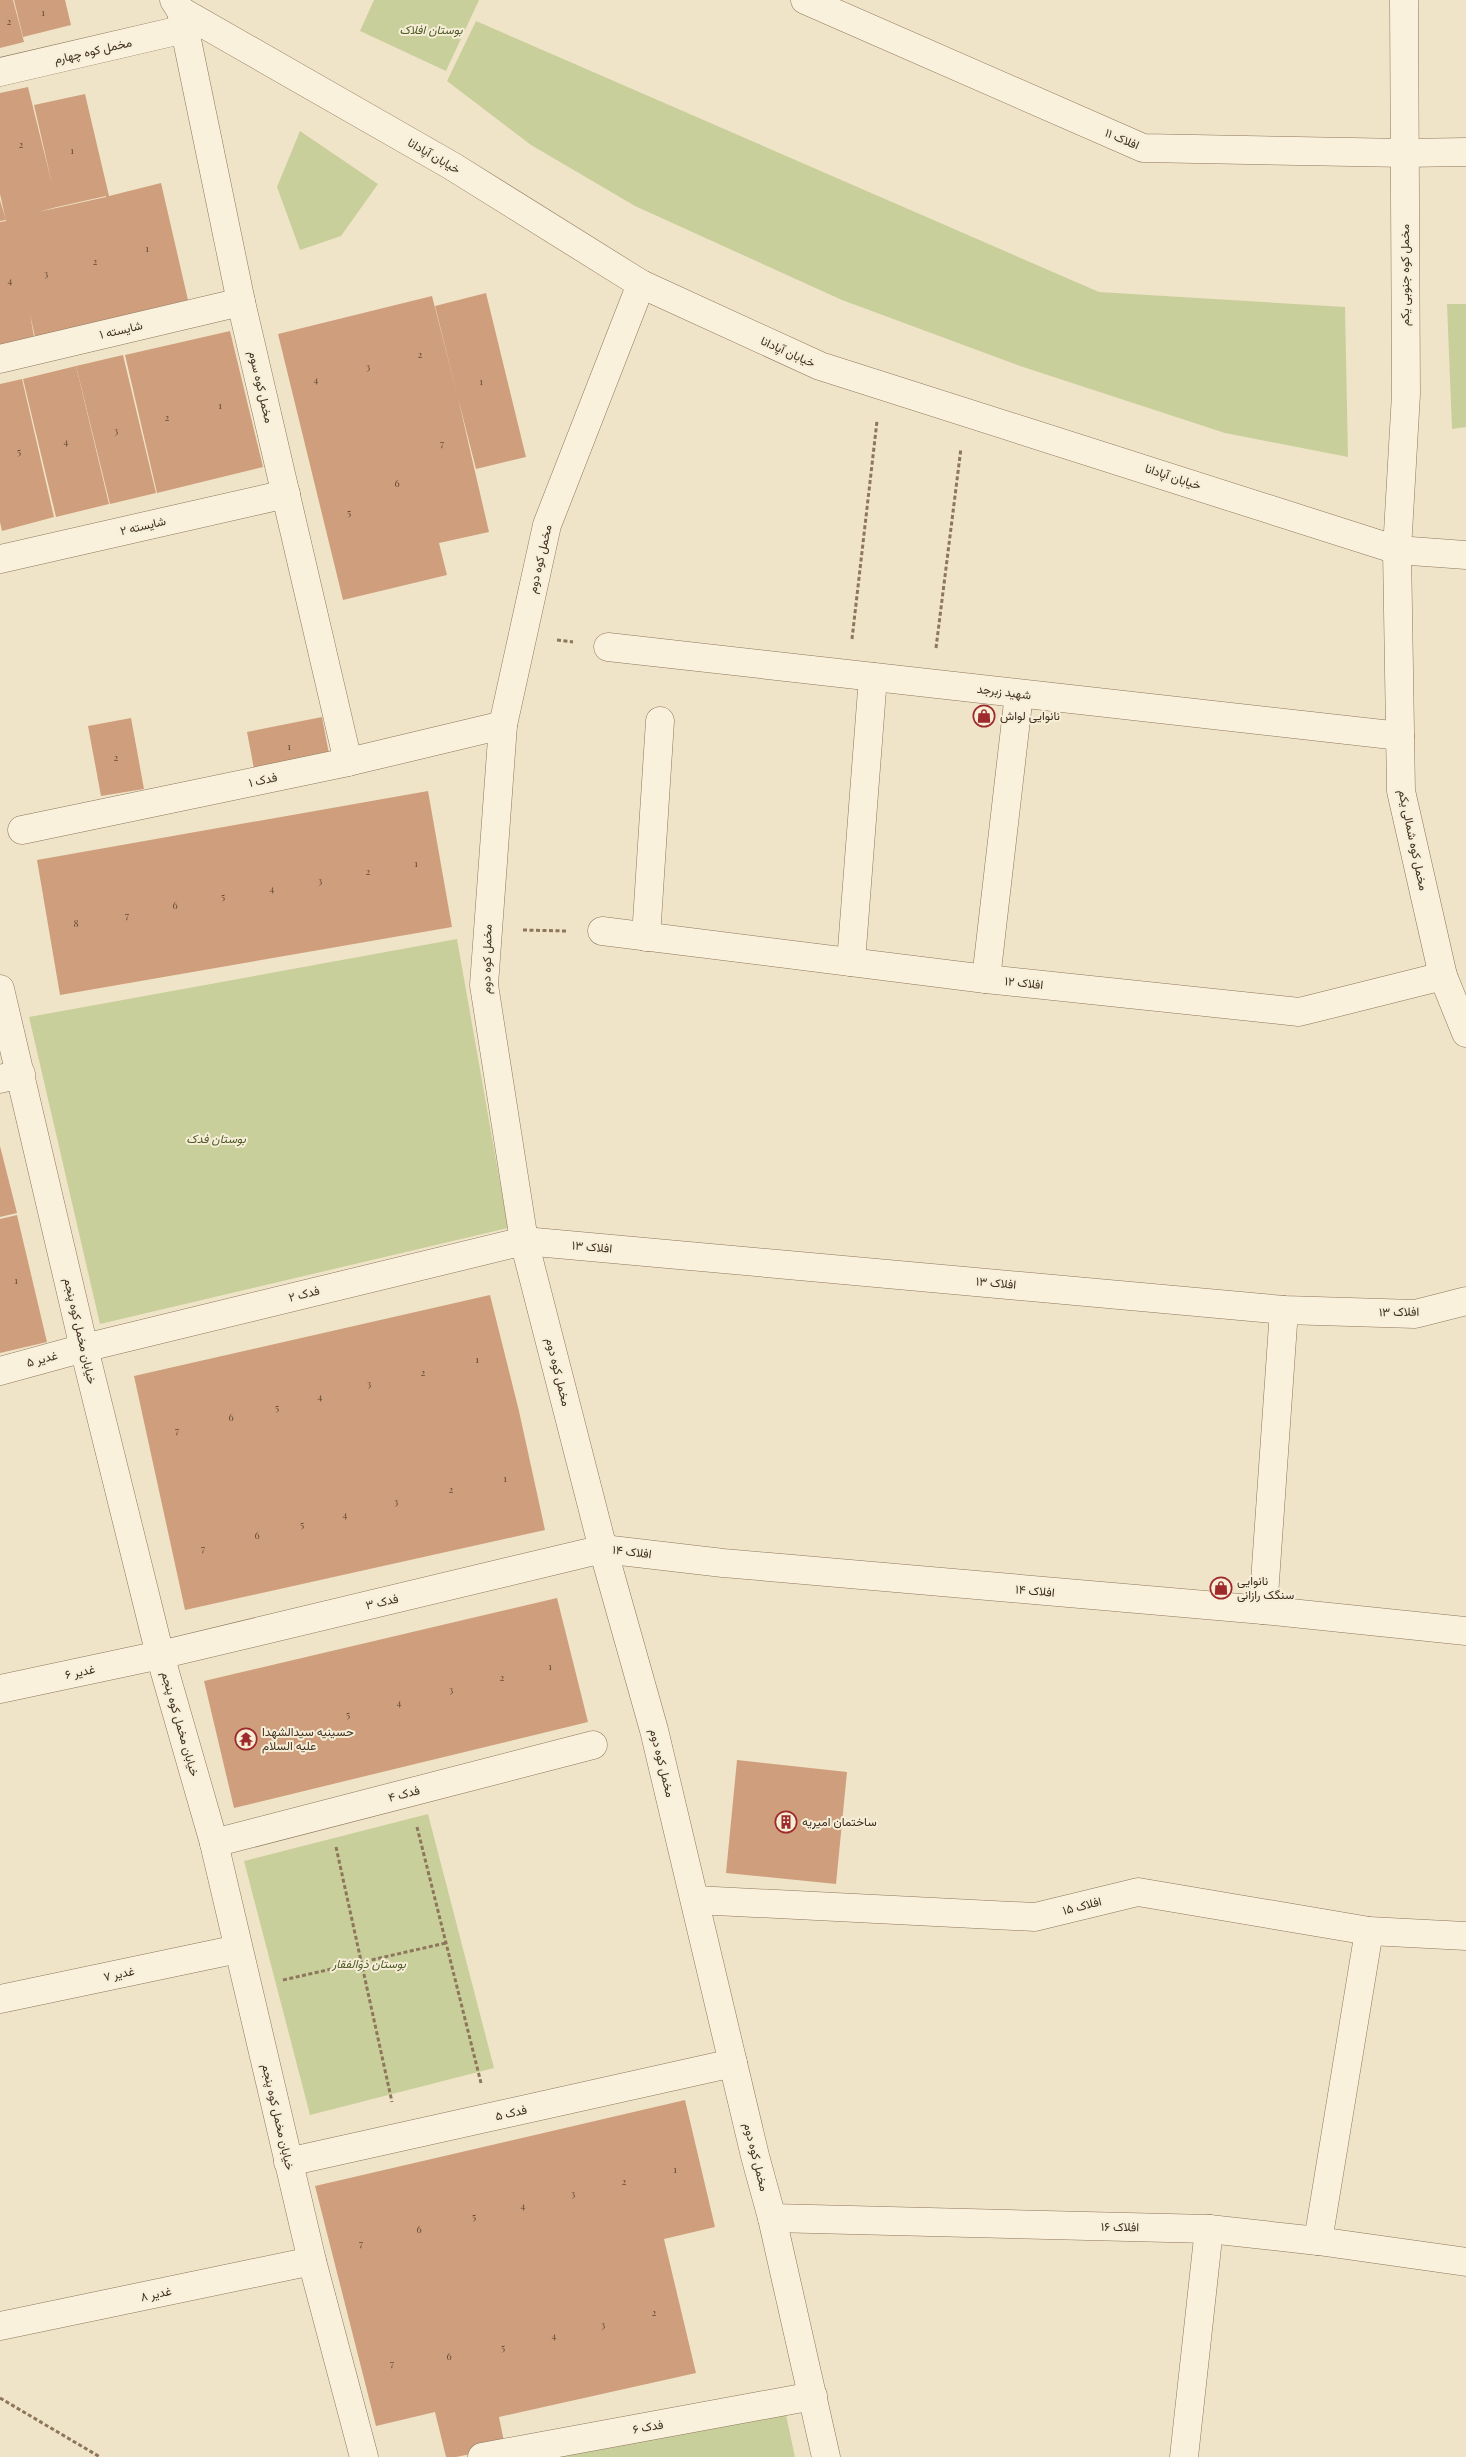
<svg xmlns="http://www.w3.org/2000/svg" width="1466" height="2457" viewBox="0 0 1466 2457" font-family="'Playfair Display',Vazirmatn,serif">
	<rect width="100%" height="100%" fill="#f0e4c8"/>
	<g fill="#c9cf9b">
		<polygon points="374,0 479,0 446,71 360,31"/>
		<polygon points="476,21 1099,292 1345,307 1348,457 1225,433 1020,366 842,300 635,206 531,145 447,81"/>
		<polygon points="300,131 378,184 341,236 300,250 277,187"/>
		<polygon points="1447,304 1466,304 1466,427 1452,429"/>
		<polygon points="457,939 508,1228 100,1324 29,1017"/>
		<polygon points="428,1814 494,2068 310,2115 244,1861"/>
		<polygon points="786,2415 795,2457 548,2457"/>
	</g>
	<g fill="#cf9f7d" fill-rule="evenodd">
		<polygon points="0,0 13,0 24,42 0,48"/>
		<polygon points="14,0 65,0 71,25 23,37"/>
		<path d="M 28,87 L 52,184 L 34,105 L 85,94 L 109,196 L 161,183 L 188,300 L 134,313 L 124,270 L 134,313 L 35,337 L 30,314 L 34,337 L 0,345 L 0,222 L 6,221 L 0,194 L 0,93 ZM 106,196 L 106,197 L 38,212 L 57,207 Z"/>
		<polygon points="0,200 6,220 0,221"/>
		<polygon points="486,293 526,457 476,469 458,398 489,532 439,543 447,575 343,600 278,334 432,296 457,394 435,306"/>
		<polygon points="230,331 263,467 210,480 199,431 210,480 157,493 125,355"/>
		<polygon points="123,355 156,493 110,504 76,366"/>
		<polygon points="76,366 109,504 56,517 23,379"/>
		<polygon points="22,379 54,517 2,531 0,522 0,384"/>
		<polygon points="322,717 330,759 255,774 247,732"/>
		<polygon points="131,718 144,789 101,796 88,726"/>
		<polygon points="428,791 452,927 60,995 37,860"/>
		<polygon points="0,1146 17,1213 0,1217"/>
		<polygon points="17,1215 47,1342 0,1353 0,1219"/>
		<polygon points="490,1295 519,1411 545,1530 185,1610 134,1376"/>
		<polygon points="557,1598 588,1722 234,1808 204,1681"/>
		<polygon points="737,1760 847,1772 836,1884 726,1873"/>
		<polygon points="685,2100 715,2227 664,2239 696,2373 499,2417 505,2447 456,2457 446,2457 435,2412 376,2426 315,2186"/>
	</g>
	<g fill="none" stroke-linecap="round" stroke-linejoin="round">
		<g stroke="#8d765c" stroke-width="29">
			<g id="minor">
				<polyline points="805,0 1143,148 1405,153 1466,152"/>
				<polyline points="181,11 241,302 348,762"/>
				<polyline points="0,72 185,29"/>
				<polyline points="0,359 241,302"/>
				<polyline points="0,559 286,494"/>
				<polyline points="608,647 1400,736"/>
				<polyline points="22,830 348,762 503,725"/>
				<polyline points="602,931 986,979 1299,1012 1443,976"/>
				<polyline points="646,937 660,721"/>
				<polyline points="851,962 873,677"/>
				<polyline points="986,979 1019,694"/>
				<polyline points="0,1079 21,1074"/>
				<polyline points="0,1371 84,1348 524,1241 1284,1310 1415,1314 1466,1301"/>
				<polyline points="1263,1610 1284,1310"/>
				<polyline points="0,1689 160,1655 603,1549 723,1563 1263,1610 1466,1631"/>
				<polyline points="214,1843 593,1745"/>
				<polyline points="695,1900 1035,1917 1138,1892 1369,1931 1466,1936"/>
				<polyline points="0,1999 238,1949"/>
				<polyline points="288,2162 733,2063"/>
				<polyline points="772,2218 1209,2229 1318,2241 1466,2262"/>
				<polyline points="1318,2241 1369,1931"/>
				<polyline points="0,2326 312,2261"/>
				<polyline points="482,2457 813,2396"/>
				<polyline points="1184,2457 1209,2229"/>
			</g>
		</g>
		<g stroke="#8d765c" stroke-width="29">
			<g id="tertiary">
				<polyline points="174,0 181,11 452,166 641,284 820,366 1397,550 1466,555"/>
				<polyline points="1404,0 1406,394 1397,550 1401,791 1443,976 1466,1033"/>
				<polyline points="641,284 547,525 503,725 484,985 524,1241 603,1549 654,1730 755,2156 772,2218 826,2457"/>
				<polyline points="0,989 84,1348 160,1655 214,1843 312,2261 364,2457"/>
			</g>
		</g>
		<g stroke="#8d765c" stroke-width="3" stroke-dasharray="4 2.5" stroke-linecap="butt">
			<polyline points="852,639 877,421"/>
			<polyline points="557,640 573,642"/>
			<polyline points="936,648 961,448"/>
			<polyline points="523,930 567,931"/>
			<polyline points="417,1827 481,2083"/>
			<polyline points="336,1847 392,2102"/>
			<polyline points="283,1980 446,1943"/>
			<polyline points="0,2398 100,2457"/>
		</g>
		<use href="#minor" stroke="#faf1dc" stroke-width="28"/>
		<use href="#tertiary" stroke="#faf1dc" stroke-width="28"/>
	</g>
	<defs>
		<g id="shop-ring" transform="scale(1.125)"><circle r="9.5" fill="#f7eed8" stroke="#9e2a2b" stroke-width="1.5"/><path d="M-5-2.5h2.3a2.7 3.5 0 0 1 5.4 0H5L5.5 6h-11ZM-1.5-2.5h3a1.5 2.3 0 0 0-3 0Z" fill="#9e2a2b"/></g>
		<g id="temple-ring" transform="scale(1.125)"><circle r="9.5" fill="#f7eed8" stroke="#9e2a2b" stroke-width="1.5"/><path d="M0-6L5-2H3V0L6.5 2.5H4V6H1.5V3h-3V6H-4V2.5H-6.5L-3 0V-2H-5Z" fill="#9e2a2b"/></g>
		<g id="building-ring" transform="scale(1.125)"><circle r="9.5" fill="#f7eed8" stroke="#9e2a2b" stroke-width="1.5"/><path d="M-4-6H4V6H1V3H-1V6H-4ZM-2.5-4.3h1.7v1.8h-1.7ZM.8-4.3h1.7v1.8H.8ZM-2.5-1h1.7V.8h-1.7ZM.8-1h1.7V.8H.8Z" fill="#9e2a2b"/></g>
	</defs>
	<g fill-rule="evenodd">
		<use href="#shop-ring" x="984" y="716"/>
		<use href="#shop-ring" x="1221" y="1588"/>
		<use href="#temple-ring" x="246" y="1739"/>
		<use href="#building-ring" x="786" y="1822"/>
	</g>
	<g text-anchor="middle" stroke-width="4" stroke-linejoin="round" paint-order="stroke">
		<g font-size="10" fill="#624a37">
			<text x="43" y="16">1</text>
			<text x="9" y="25">2</text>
			<text x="21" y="148">2</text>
			<text x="72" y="154">1</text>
			<text x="147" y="252">1</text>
			<text x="95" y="265">2</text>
			<text x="46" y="277">3</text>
			<text x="10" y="284">4</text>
			<text x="420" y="358">2</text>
			<text x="368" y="370">3</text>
			<text x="316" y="383">4</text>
			<text x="481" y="385">1</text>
			<text x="220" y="409">1</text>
			<text x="167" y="421">2</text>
			<text x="116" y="434">3</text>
			<text x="66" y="445">4</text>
			<text x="442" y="447">7</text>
			<text x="19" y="455">5</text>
			<text x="397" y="487">6</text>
			<text x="349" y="516">5</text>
			<text x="289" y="750">1</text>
			<text x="116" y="761">2</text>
			<text x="416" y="867">1</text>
			<text x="368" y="875">2</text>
			<text x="320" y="884">3</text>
			<text x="272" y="892">4</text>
			<text x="223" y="900">5</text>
			<text x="175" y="909">6</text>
			<text x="127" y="919">7</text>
			<text x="76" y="927">8</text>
			<text x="16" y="1284">1</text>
			<text x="477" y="1363">1</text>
			<text x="423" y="1376">2</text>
			<text x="369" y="1387">3</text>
			<text x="320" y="1400">4</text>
			<text x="277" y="1411">5</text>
			<text x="231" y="1421">6</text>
			<text x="177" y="1434">7</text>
			<text x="505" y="1482">1</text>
			<text x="451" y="1493">2</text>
			<text x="396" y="1505">3</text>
			<text x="345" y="1518">4</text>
			<text x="302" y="1528">5</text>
			<text x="257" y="1539">6</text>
			<text x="203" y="1552">7</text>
			<text x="550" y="1670">1</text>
			<text x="502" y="1681">2</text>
			<text x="451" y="1693">3</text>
			<text x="399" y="1706">4</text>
			<text x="348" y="1718">5</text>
			<text x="675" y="2173">1</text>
			<text x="624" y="2185">2</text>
			<text x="573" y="2197">3</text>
			<text x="523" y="2209">4</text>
			<text x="474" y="2220">5</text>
			<text x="419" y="2233">6</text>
			<text x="361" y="2247">7</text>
			<text x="654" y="2316">2</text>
			<text x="603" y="2328">3</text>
			<text x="554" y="2339">4</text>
			<text x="503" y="2351">5</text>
			<text x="449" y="2360">6</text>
			<text x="392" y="2367">7</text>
		</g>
		<g font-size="12" font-style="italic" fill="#4d5a26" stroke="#f7eed8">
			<text x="431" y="34">بوستان افلاک</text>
			<text x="216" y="1143">بوستان فدک</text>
			<text x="369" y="1968">بوستان ذوالفقار</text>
		</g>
		<g font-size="12" fill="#3d2e20" stroke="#f7eed8">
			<text transform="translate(93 51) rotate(-13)" y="4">مخمل کوه چهارم</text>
			<text transform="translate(1122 139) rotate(23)" y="4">افلاک ۱۱</text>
			<text transform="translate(434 156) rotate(30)" y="4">خیابان آپادانا</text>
			<text transform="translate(1405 275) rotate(-90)" y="4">مخمل کوه جنوبی یکم</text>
			<text transform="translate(121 330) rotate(-13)" y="4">شایسته ۱</text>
			<text transform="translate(788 352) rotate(24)" y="4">خیابان آپادانا</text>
			<text transform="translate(261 387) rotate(77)" y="4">مخمل کوه سوم</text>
			<text transform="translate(1173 477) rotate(18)" y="4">خیابان آپادانا</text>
			<text transform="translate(143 526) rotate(-13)" y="4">شایسته ۲</text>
			<text transform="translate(540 559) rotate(-77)" y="4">مخمل کوه دوم</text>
			<text transform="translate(1004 692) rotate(7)" y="4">شهید زبرجد</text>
			<text transform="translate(263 780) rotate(-12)" y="4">فدک ۱</text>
			<text transform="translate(1413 840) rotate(78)" y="4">مخمل کوه شمالی‌ یکم</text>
			<text transform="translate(487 959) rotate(-89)" y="4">مخمل کوه دوم</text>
			<text transform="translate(1024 983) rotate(6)" y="4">افلاک ۱۲</text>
			<text transform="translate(592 1247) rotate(5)" y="4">افلاک ۱۳</text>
			<text transform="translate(996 1283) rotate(5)" y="4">افلاک ۱۳</text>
			<text transform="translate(304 1294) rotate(-14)" y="4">فدک ۲</text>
			<text transform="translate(1399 1312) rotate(-1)" y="4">افلاک ۱۳</text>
			<text transform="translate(80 1331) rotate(77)" y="4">خیابان مخمل کوه پنجم</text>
			<text transform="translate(42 1359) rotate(-15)" y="4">غدیر ۵</text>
			<text transform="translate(558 1372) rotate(76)" y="4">مخمل کوه دوم</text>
			<text transform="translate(632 1552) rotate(7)" y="4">افلاک ۱۴</text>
			<text transform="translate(1035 1591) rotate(5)" y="4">افلاک ۱۴</text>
			<text transform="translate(382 1602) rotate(-13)" y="4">فدک ۳</text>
			<text transform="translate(80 1672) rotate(-12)" y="4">غدیر ۶</text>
			<text transform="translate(180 1724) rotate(74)" y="4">خیابان مخمل کوه پنجم</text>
			<text transform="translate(662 1763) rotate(76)" y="4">مخمل کوه دوم</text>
			<text transform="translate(404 1794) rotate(-15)" y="4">فدک ۴</text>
			<text transform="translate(1082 1906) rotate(-14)" y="4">افلاک ۱۵</text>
			<text transform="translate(119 1974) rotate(-12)" y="4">غدیر ۷</text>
			<text transform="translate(511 2113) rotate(-13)" y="4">فدک ۵</text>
			<text transform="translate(278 2117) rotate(77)" y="4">خیابان مخمل کوه پنجم</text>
			<text transform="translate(756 2157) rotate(76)" y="4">مخمل کوه دوم</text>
			<text transform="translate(1120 2227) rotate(1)" y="4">افلاک ۱۶</text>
			<text transform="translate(156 2294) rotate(-12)" y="4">غدیر ۸</text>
			<text transform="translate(648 2427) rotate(-10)" y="4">فدک ۶</text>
		</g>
		<g font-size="12" fill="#3d2e20" stroke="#f7eed8" text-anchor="start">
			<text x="1000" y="720">نانوایی لواش</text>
			<text x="1237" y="1585">نانوایی<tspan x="1237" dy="14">سنگک رازانی</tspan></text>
			<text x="262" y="1736">حسینیه سیدالشهدا<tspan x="262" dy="14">علیه السلام</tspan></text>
			<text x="802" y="1826">ساختمان امیریه</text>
		</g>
	</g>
</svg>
